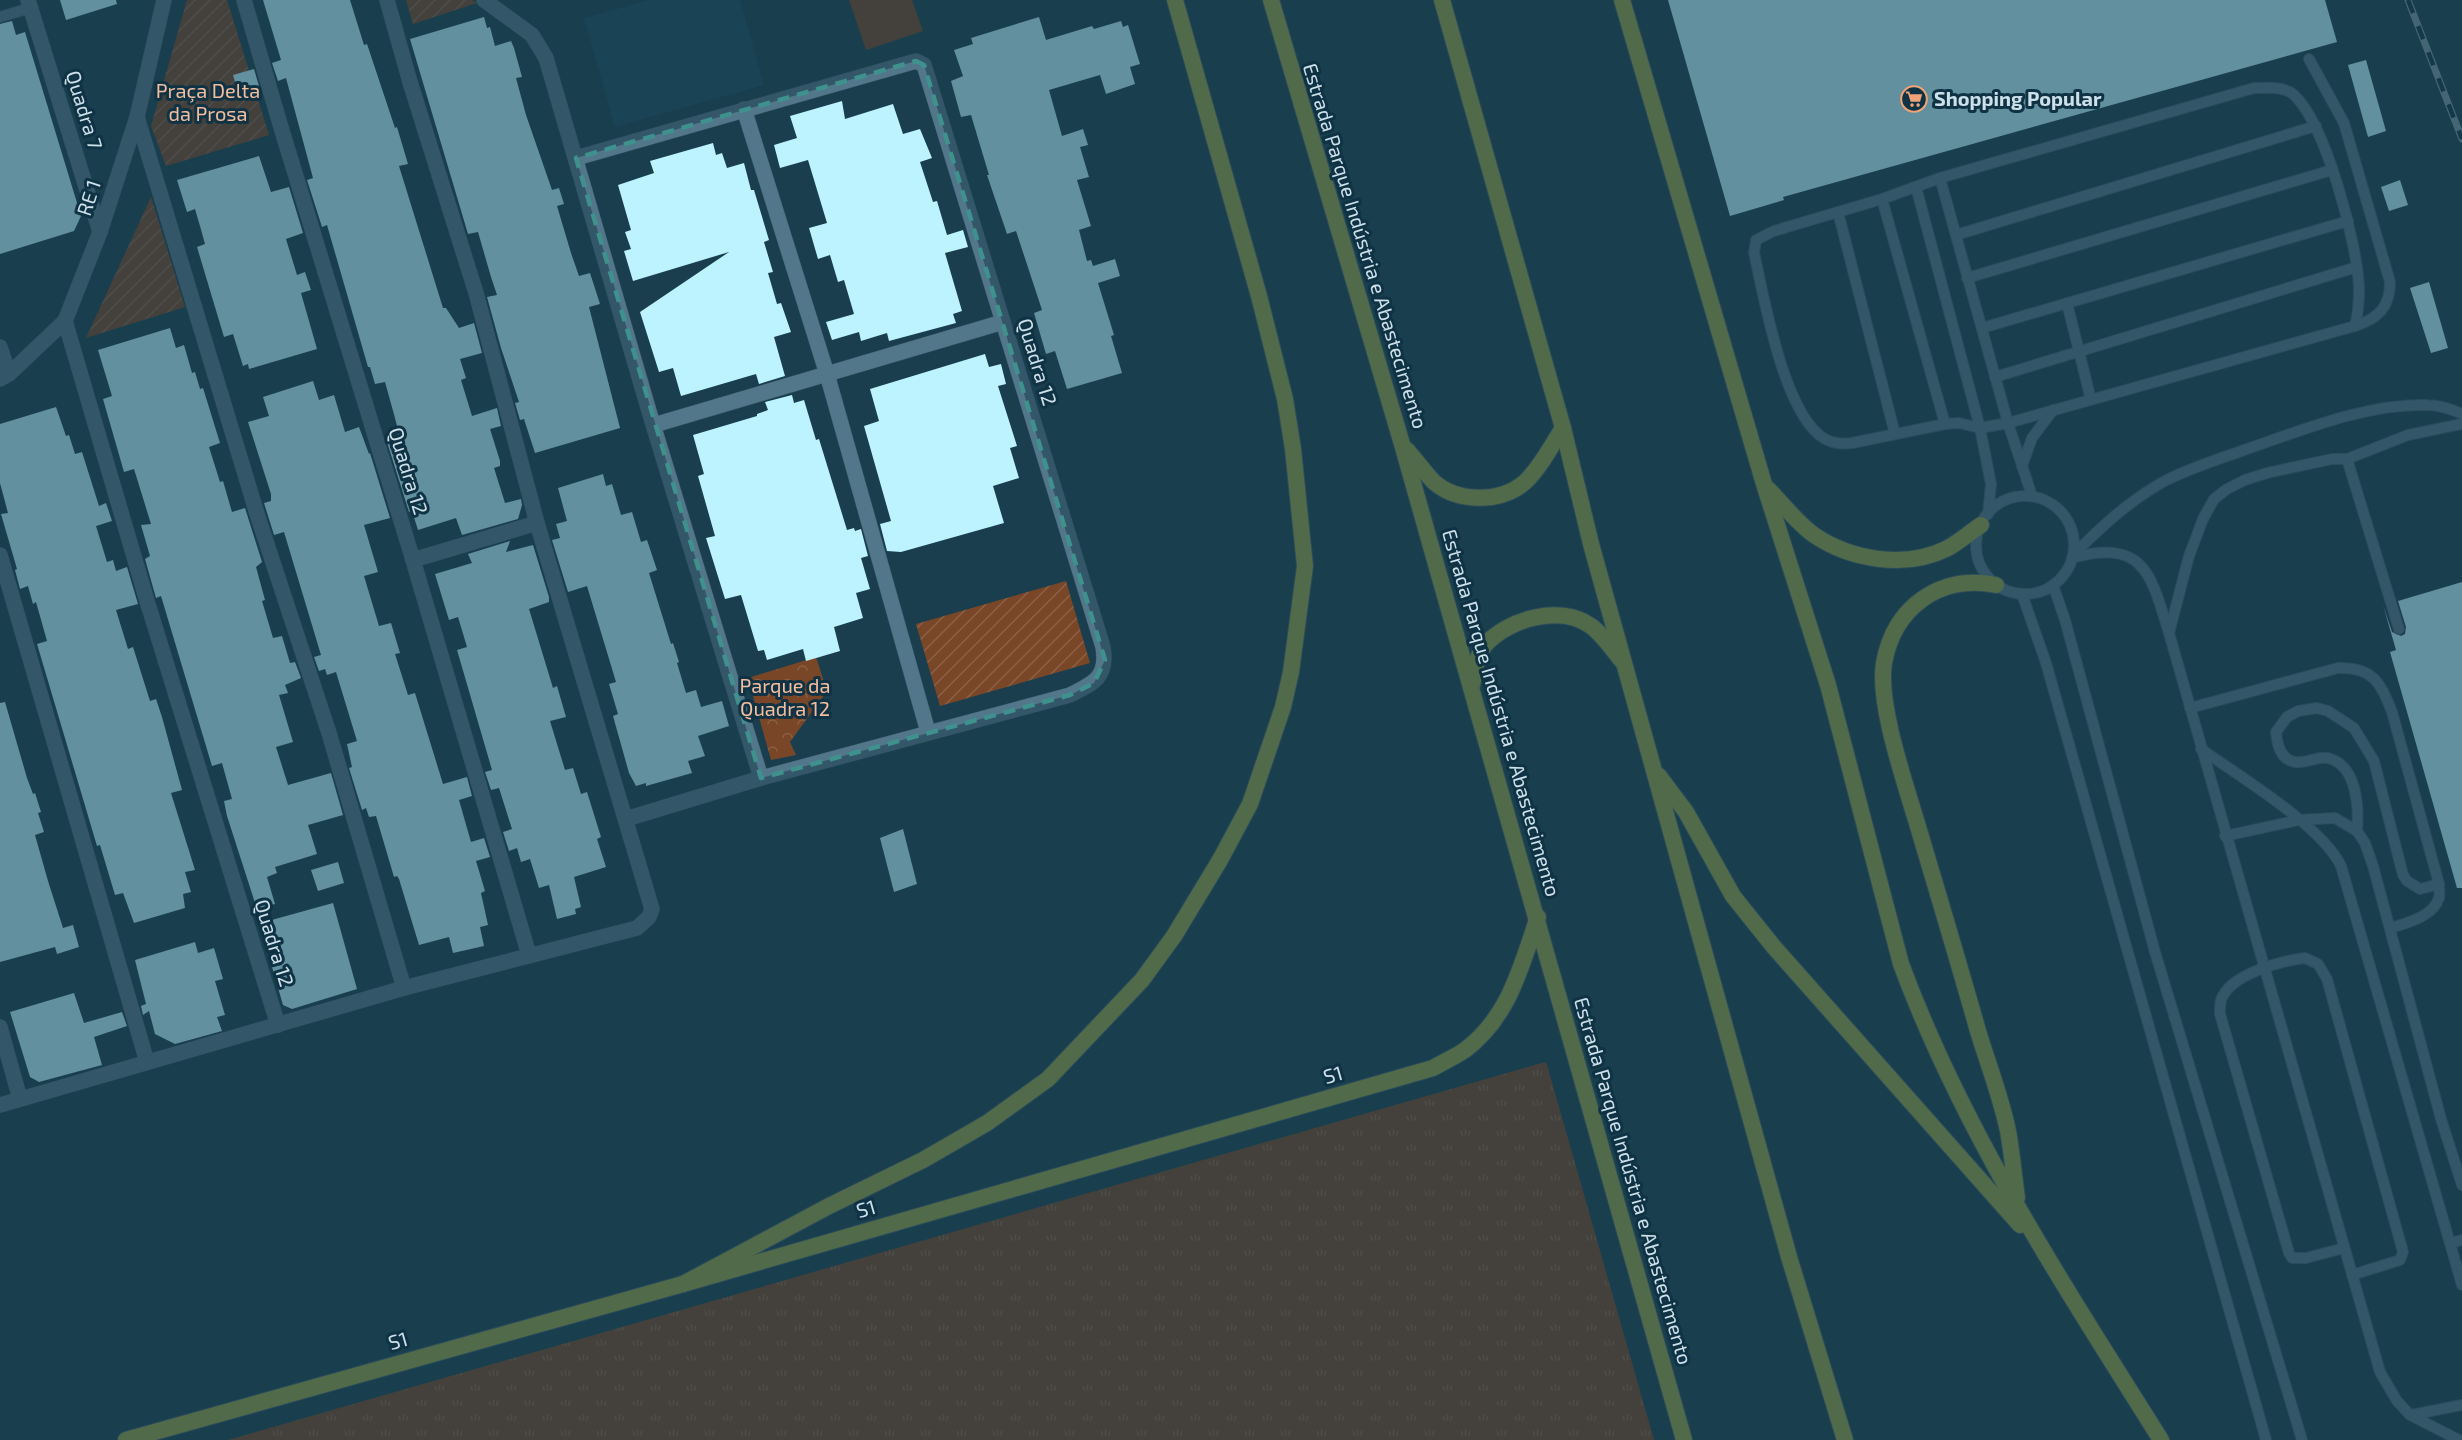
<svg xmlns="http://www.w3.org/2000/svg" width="2462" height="1440" viewBox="0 0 2462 1440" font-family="'Exo 2',sans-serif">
	<defs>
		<pattern id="grass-tufts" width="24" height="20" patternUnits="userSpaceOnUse" patternTransform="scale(1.5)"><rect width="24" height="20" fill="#794627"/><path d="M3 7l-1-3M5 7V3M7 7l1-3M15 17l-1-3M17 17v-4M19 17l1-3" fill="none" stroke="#8b6046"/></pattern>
		<pattern id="park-crowns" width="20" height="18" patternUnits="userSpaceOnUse" patternTransform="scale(1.5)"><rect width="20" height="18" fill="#794627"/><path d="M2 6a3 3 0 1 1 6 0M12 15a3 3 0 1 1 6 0" fill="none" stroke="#8b6046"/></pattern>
		<pattern id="garden-furrows" width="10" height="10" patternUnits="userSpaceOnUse" patternTransform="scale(1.5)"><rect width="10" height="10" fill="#794627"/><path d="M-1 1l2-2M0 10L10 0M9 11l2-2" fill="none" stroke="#8b6046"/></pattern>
	</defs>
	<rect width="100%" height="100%" fill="#1a3e4e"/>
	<polygon fill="#1c495e" points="649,0 740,0 764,85 615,127 584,18"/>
	<polygon fill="url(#grass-tufts)" points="1545,1062 1547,1065 1654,1440 228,1440"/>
	<polygon fill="url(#park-crowns)" points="816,657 827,691 790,742 796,755 771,760 748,678"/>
	<g fill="url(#garden-furrows)">
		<polygon points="187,0 227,0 269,135 166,166 151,126"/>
		<polygon points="406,0 472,0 477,3 413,24"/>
		<polygon points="151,197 185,307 86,338"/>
		<polygon points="1066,581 1090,663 940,706 916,624"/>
	</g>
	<polygon fill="#794627" points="849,0 912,0 923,31 866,50"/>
	<g fill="#bcf3fe">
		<polygon points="60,0 116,0 117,4 66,20"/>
		<polygon points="263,0 350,0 364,45 367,44 395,128 397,127 408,164 399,166 443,308 446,308 459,328 474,323 482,353 460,359 466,378 461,380 472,416 497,408 501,426 490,429 500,461 500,466 494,468 505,503 521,499 522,505 518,519 462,535 456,518 418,530 412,511 409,512 387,442 399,434 395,418 385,382 375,384 370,367 368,367 327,225 322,227 307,180 313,178 286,78 278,81 272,63 281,60"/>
		<polygon points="1668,0 2325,0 2337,42 1783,197 1784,200 1730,216"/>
		<polygon points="484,17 487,28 490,27 495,46 511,41 514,48 522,77 516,78 526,115 552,190 559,188 564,204 557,206 571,253 579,276 590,273 600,304 589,307 620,428 535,453 524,419 520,420 515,403 519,402 501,348 487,297 497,295 491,277 478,232 468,234 410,39"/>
		<polygon points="1039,17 1046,40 1092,26 1094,29 1121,21 1123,27 1128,25 1140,64 1130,67 1135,84 1106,94 1100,75 1049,90 1062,136 1083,129 1088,145 1080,147 1089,177 1077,180 1091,226 1079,230 1087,261 1091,260 1093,266 1115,259 1120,276 1098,283 1114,335 1111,336 1122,373 1067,389 1055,351 1046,354 1034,313 1042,310 1016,231 1007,234 987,175 989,175 971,115 961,117 951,81 963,76 954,50 973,44 971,38"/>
		<polygon points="12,21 16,35 25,32 81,216 74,231 0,254 0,24"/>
		<polygon points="2366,60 2386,131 2368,137 2348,65"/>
		<polygon points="254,69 259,86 238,92 233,75"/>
		<polygon points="842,101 845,119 893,104 903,134 920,129 932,158 920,162 933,202 937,201 947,235 963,230 968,247 945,253 962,311 953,314 956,323 889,341 887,333 861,341 859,332 832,340 826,322 854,314 844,280 838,282 830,255 818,259 809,228 827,223 808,160 780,168 774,145 797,138 790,116"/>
		<polygon points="713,143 716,155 722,153 727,168 744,163 751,190 754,190 769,240 764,242 773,272 768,273 777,304 781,303 791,332 774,337 785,376 759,384 756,374 681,396 673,368 659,372 640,312 729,252 633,281 624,251 631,249 625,232 631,230 618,185 654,173 650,161"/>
		<polygon points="259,156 271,192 289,187 303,233 286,239 297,275 305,272 311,290 301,293 317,349 249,369 248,364 243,366 233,334 224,337 197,247 205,244 200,226 195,209 187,212 177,180"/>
		<polygon points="2400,180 2408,205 2389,211 2381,187"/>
		<polygon points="2429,282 2448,348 2431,353 2410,288"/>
		<polygon points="170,328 176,348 184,345 192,373 195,372 200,389 203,388 220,443 209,447 220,482 223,481 232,512 245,508 262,562 256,567 265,600 262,601 273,638 282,636 290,663 295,662 301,678 285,685 288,693 279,695 293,742 276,747 288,785 331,773 343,815 308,825 317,854 275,867 277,873 267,877 275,904 257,909 227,816 224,801 232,799 222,763 212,766 161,596 156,598 145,559 150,556 141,525 151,524 134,469 124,472 103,399 112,396 98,350"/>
		<polygon points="985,354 989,367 1001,364 1006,384 998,386 1017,446 1010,448 1019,478 993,486 1004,523 901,552 887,551 880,524 891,521 864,426 879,421 870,389"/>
		<polygon points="313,381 319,400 334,395 345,432 359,427 369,454 370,453 390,518 364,525 378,572 364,576 379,626 391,623 400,653 395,654 408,695 415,693 443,784 467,777 472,796 459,800 471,842 484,838 490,857 476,861 485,891 481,893 488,925 480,927 484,946 453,953 449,937 419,945 399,879 397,876 394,877 376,816 369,817 366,808 362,810 349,768 352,767 347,744 357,741 336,672 327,675 325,669 319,671 314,657 321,655 284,532 274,535 264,503 271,501 271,494 248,422 269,416 263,397"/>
		<polygon points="792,395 794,403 804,400 816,440 819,439 847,530 854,528 855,531 861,529 868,556 861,558 870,589 856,593 863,618 834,627 840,651 806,661 803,649 767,660 764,650 758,651 741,595 725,599 706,538 715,536 698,476 704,474 693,435 757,416 757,414 768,410 765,402"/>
		<polygon points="56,407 66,436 69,435 75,454 82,452 99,506 106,503 112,521 96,526 107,562 113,560 116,571 127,567 138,604 116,610 128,649 133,647 150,701 156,699 162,717 182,790 171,793 195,870 185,872 191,892 183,894 185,908 134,923 123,893 115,895 100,845 97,846 37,644 47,641 36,602 33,604 28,586 20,589 15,570 17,569 1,514 8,513 0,483 0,424"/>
		<polygon points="603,474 606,486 612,484 621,515 632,512 641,542 647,540 657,570 649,573 671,644 673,643 679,662 677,663 686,693 696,690 701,707 722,701 729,726 698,736 705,756 688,761 692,773 646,786 646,783 636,786 629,773 613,716 618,714 609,684 616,682 587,586 568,592 552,540 560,538 556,524 567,521 558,488"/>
		<polygon points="510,541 506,552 533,545 549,597 549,602 529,609 553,688 557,686 566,717 550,721 565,770 573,768 581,794 587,792 601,837 597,839 606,867 574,877 581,907 575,909 576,914 557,919 549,885 539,888 530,859 521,862 517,848 509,851 503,832 512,829 499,788 491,790 485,772 492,770 457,650 467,647 458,617 449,620 435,574 472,563 468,554"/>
		<polygon points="2462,582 2462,888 2457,888 2390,652 2396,650 2383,605 2392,632 2401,636 2405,634 2406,627 2398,601"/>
		<polygon points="5,702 27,778 33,794 35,793 41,812 38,813 44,832 35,835 48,881 63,928 73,925 79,947 57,954 55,947 0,962 0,703"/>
		<polygon points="903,829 917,884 894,892 880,838"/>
		<polygon points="338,862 344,883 318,891 311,870"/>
		<polygon points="333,903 357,989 292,1009 283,1005 272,967 282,965 268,921"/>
		<polygon points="195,942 198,953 214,948 223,979 215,981 225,1015 217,1017 222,1031 175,1044 155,1034 149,1011 143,1015 141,1006 146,1004 135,960"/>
		<polygon points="74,993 84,1023 122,1012 127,1026 94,1037 102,1065 39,1082 30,1077 10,1012"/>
	</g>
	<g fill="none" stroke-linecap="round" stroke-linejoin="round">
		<g stroke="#3e5d6b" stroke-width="12">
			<g id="service">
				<polyline points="0,17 30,8"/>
				<path d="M 2309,59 L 2344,123 L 2390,282 C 2390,307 2379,318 2355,326 L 2008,423 L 1980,428 L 1959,423 L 1945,424 L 1852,443 C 1842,444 1834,444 1825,439 C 1784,416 1764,297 1754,253 L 1756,240 L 1774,231 L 1882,199 L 1940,178 L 2254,88 C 2268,88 2284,86 2294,95 C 2326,124 2358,246 2359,289 C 2359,302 2358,314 2355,326"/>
				<polyline points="1940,178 2008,423 2032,496"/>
				<polyline points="1916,187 1980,428 1991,484 1988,514"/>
				<polyline points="1882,199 1945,424"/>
				<polyline points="1838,212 1895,434"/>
				<polyline points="1956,235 2316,126"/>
				<polyline points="1967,278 2332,170"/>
				<polyline points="2067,303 2091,400"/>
				<polyline points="1982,328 2348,221"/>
				<polyline points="1995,377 2357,267"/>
				<polyline points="2347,459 2399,629"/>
				<polyline points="2022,466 2032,438 2053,410"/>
				<circle cx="2025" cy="545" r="49"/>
				<path d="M 2074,554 C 2101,527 2129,501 2163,482 C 2189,468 2217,460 2244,450 C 2300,431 2367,403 2427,405 C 2438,405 2451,409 2462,414"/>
				<path d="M 2072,558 C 2145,538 2151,575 2169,633 L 2380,1372 L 2397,1401 L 2410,1415 L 2459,1440"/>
				<polyline points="2053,585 2065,620 2155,952 2302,1440"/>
				<polyline points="2022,594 2046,663 2266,1440"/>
				<polyline points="2169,633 2189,556 2203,519 2214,499 2227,489 2245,480 2267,473 2332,459 2347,459 2408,435 2462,424"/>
				<path d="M 2190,708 L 2338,668 C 2373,667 2380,682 2392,712 L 2439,884 C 2439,888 2440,894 2439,898 C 2433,917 2406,923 2391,928"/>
				<path d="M 2201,749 C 2239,776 2322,826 2341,866 L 2462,1285"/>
				<path d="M 2357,831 C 2359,807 2357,765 2328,758 C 2316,756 2307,764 2295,762 C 2281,760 2277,744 2276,732 L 2287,717 L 2298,711 L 2317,708 L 2328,711 L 2354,728 L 2374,761 L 2403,875 L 2407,881 L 2420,889 L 2439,884"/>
				<polyline points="2225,836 2299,820 2335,818 2357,831 2365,843 2373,866 2441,1119 2462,1185"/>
				<polyline points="2450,1243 2462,1240"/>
				<path d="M 2344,1248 L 2306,1258 L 2292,1258 L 2289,1253 L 2220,1014 C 2220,1010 2220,1004 2221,1000 C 2230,974 2281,961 2305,958 L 2318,964 L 2327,979 L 2403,1252 L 2400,1260 L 2352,1275"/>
				<polyline points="2411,1415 2462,1405"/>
			</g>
		</g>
		<g stroke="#3e5d6b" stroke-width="16">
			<g id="minor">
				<polyline points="28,0 100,232"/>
				<polyline points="244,0 280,124 413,560 529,955"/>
				<polyline points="484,0 532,35 546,58 651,418 761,778"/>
				<polyline points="744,109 827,374 928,732"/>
				<polyline points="137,117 258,517 329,733 404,988"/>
				<path d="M 576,158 L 916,61 L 924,65 L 1103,647 C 1108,677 1094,683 1070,695 L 761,778 L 626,819"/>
				<polyline points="65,321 147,601 278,1025"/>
				<polyline points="0,347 9,374"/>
				<polyline points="654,425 1003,322"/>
				<polyline points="0,555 147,1062"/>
				<polyline points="413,560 537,523"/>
				<polyline points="0,1027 20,1099"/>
				<polyline points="0,1105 404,988 637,928 649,917 652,909 537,523 476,293 410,82 387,0"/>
			</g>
		</g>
		<g stroke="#3e5d6b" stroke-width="16">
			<polyline id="tertiary" points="0,379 9,374 65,321 100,232 137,117 164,0"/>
		</g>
		<g stroke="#3e5d6b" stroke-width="18">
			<g id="trunk">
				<polyline points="1271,0 1402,444 1684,1440"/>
				<polyline points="1442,0 1563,428 1591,544 1789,1257 1845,1440"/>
				<path d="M 1622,0 L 1764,484 L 1828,685 L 1901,964 C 1964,1134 2065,1287 2161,1440"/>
				<path d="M 1407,450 C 1416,460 1424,472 1434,482 C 1458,503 1501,503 1525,482 C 1541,467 1551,446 1563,428"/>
				<path d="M 1768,489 C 1783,504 1797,523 1814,535 C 1851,560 1905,569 1946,549 C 1958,543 1969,533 1981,525"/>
				<path d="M 1996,585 C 1940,574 1894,607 1884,663 C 1877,705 1907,788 1919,830 C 1939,897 1959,964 1978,1031 C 1988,1064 2001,1097 2008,1131 C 2012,1153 2014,1176 2017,1198"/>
				<path d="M 1472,685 C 1475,673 1476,655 1485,645 C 1508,619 1560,604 1591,626 C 1603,635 1613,650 1622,661"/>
				<polyline points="1659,776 1686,812 1733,896 1773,946 2020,1225"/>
				<polyline points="683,1284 829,1206 923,1160 987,1123 1048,1079 1142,980 1174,936 1220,860 1250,804 1283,707 1291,672 1305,566 1293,449 1285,399 1259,296 1175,0"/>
				<path d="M 126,1440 L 683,1284 L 1433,1068 C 1443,1062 1455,1057 1465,1050 C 1509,1017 1521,967 1538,917"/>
			</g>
		</g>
		<use href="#service" stroke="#53778a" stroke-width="10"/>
		<use href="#minor" stroke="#53778a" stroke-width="15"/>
		<use href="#tertiary" stroke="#53778a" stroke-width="15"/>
		<use href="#trunk" stroke="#969f44" stroke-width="16"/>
		<g stroke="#7994a1" stroke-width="7">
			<polyline id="rail" points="2408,0 2462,139"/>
		</g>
		<use href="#rail" stroke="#0f3344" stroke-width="4.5" stroke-dasharray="14" stroke-linecap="butt"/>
	</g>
	<path d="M0 0H2462V1440H0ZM 916,61 L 924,65 L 1105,660 L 1094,683 L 1070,695 L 761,778 L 576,158 Z" fill="#1a3e4e" fill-opacity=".55" fill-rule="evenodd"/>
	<path fill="none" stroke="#3f918d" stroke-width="4.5" stroke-dasharray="12 8" stroke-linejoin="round" d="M 916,61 L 924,65 L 1105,660 L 1094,683 L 1070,695 L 761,778 L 576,158 Z"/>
	<defs>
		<g id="supermarket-ring" transform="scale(1.35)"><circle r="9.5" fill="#0f3344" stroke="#efa377" stroke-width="1.5"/><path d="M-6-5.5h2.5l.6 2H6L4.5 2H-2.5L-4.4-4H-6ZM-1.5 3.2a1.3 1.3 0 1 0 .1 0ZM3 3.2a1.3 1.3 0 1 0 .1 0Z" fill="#efa377"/></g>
	</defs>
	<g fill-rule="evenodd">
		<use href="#supermarket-ring" x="1914" y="99"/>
	</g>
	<g text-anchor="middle" stroke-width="6" stroke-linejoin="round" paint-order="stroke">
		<g font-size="20" fill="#f3bd9e" stroke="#0f3344">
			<text x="208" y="98">Praça Delta<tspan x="208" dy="23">da Prosa</tspan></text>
			<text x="785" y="693">Parque da<tspan x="785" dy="23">Quadra 12</tspan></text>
		</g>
		<g font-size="20" font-weight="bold" fill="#cee1eb" stroke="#0f3344" text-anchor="start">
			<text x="1934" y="106">Shopping Popular</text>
		</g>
		<g font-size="20" fill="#cee1eb" stroke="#0f3344">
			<text transform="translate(84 110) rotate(73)" y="7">Quadra 7</text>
			<text transform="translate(89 198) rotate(-72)" y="7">RE 1</text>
			<text transform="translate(1365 246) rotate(73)" y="7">Estrada Parque Indústria e Abastecimento</text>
			<text transform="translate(1037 362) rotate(73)" y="7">Quadra 12</text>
			<text transform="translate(408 471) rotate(73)" y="7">Quadra 12</text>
			<text transform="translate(1501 713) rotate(74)" y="7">Estrada Parque Indústria e Abastecimento</text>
			<text transform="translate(274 943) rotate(73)" y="7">Quadra 12</text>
			<text transform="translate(1333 1075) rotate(-16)" y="7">S1</text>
			<text transform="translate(1633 1181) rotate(74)" y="7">Estrada Parque Indústria e Abastecimento</text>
			<text transform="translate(866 1209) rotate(-16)" y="7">S1</text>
			<text transform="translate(398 1341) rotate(-16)" y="7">S1</text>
		</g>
	</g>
</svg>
